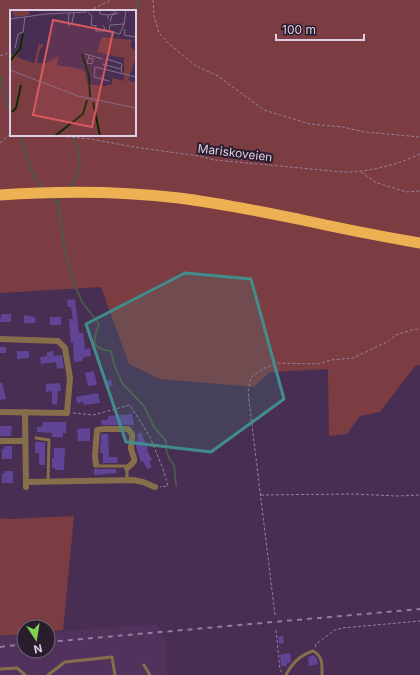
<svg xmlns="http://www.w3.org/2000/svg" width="420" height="675" viewBox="0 0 420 675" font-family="Inter,sans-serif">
	<rect width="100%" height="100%" fill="#482e52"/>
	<polygon fill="#51325d" points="157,624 167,642 167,675 0,675 0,637 24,634 24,651 48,651 48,632"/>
	<g fill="#7c3d42" fill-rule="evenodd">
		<path d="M 0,0 L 420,0 L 420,365 L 415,366 L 380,412 L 360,416 L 347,434 L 329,436 L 328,369 L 270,372 L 254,387 L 160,379 L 129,364 L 101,287 L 0,293 ZM 11,11 L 135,11 L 135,135 L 11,135 Z"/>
		<polygon points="74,516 63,630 48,632 48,627 24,627 24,634 0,636 0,518 9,519"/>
	</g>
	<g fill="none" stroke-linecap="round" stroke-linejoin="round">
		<g stroke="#4c5a45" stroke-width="2">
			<polyline points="135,11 139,0"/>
			<polyline points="0,75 11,115"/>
			<polyline points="19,135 35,179 45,189"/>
			<path d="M 69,188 C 85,167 80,159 73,135"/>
			<polyline points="52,196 58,203"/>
			<path d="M 63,196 L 58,203 L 64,247 L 74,283 L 82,302 L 99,324 C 93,340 90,349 111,351 L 114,364 L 122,383 L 144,406 L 154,427 L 166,441 C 165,449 168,459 174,465 L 176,485"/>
		</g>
	</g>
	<g fill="#604597">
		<polygon points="75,299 79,333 83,333 85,349 90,348 91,356 84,357 84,358 83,358 83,361 74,362 73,342 71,343 69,319 73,319 71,307 68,307 67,300"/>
		<polygon points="1,314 11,314 11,322 0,322"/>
		<polygon points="24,315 35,317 35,323 24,323"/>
		<rect x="50" y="317" width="11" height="8"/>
		<rect x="0" y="347" width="6" height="6"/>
		<polygon points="17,351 29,351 29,358 17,359"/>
		<polygon points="53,351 54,356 62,355 64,368 57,369 56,362 41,364 40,357 47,356 47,352"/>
		<polygon points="94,371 97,385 88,386 85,373"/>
		<polygon points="111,380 113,386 106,387 105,381"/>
		<polygon points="0,383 2,383 6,399 0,400"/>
		<polygon points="60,383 61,391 58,391 57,405 52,404 52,391 46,392 46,384"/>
		<polygon points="98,393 100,403 84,405 83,402 77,403 76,397"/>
		<polygon points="132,414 134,425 102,425 101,420 107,420 109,416"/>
		<polygon points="43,422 66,422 66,433 63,433 63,437 52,437 52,433 37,432 37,427 42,427"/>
		<polygon points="0,426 12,426 11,436 0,436"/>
		<polygon points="90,428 90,441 78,441 77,429"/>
		<polygon points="141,432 148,449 147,450 152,460 149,461 152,467 147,469 143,461 141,462 136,447 136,441 138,441 137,434"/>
		<polygon points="101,434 108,434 109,457 117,457 118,463 103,463 103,453 100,453"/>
		<polygon points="35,442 45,442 45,465 39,465 39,453 35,453"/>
		<polygon points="6,446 12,446 12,459 2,459 2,449 4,449 4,447"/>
		<polygon points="54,448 65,448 64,470 55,470 55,468 52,468 52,458 54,458"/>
		<polygon points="94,469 116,469 117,473 94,475"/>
		<polygon points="5,471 13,471 13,483 2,483 2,474 5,473"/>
		<polygon points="283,636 284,643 279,644 278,637"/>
		<polygon points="290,653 291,662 286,664 287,666 281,666 280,655"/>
		<polygon points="314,655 317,659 318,664 309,666 308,657"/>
	</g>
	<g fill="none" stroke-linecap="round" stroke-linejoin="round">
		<g stroke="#95809e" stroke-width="1" stroke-dasharray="3 2" stroke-linecap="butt">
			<polyline points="153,0 154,16 159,33 169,44 196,66 218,76 264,110 310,124 343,127 365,132 420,137"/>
			<polyline points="89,11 111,0"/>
			<polyline points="0,56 11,52"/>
			<path d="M 47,135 L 91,139 L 134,147 L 198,156 L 215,160 L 343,172 C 369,172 397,165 420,154"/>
			<polyline points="0,143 11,133"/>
			<polyline points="361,172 377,183 407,192 420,191"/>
			<polyline points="73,413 93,415 130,405 150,437 163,469 168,486 160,487"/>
			<polyline points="261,495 353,494 397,496 420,495"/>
			<polyline points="275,615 248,392 251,377 263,369 276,363 318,364 331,360 353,358 387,342 396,335 411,330 420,329"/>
			<polyline points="276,630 280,670 282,672"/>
			<polyline points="315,647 316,644 335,630 342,628 420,621"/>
		</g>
		<g stroke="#866e4b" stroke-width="3">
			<polyline points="36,438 49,440 48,481"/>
			<polyline points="96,465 100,466 125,466 127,468 127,480"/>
			<polyline points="144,665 150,675"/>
			<polyline points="0,669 17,668 25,675"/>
			<polyline points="48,675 65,662 112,657 115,675"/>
			<path d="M 286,675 C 292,663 300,655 313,651 C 323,656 322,665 322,675"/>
		</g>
		<g stroke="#866e4b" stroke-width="6">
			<polyline points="0,339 58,341 65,348 70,378 67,413 0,412"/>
			<polyline points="25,412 26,487"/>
			<polyline points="0,441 25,441"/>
			<path d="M 96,465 L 95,456 L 97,430 L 103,429 L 128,429 L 132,434 C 133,439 131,443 131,448 C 133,460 139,459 127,468"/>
			<polyline points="26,482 133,480 143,482 155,487"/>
		</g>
		<path stroke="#edb154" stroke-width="11" d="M 0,195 C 59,191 119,191 179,198 C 219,203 258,211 298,219 C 338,228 379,236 420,243"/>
		<g stroke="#927d9a" stroke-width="2" stroke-dasharray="5 5" stroke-linecap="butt">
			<polyline points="48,642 420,609"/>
			<polyline points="0,647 24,644"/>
		</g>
	</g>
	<path fill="#438c8c" fill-opacity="0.2" stroke="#438c8c" stroke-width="3" stroke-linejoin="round" d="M 185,273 L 251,279 L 284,399 L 211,452 L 126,442 L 86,324 Z"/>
	<g text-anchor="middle" stroke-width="4" stroke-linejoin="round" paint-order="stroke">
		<g font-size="12" fill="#decee5" stroke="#281c2d">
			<text transform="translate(235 153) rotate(7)" y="4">Mariskoveien</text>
		</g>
	</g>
	<g transform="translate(10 10)">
		<rect width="126" height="126" fill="#482e52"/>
		<path d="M 1,0 L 19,0 L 19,5 L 5,7 ZM 92,27 L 122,30 L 120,36 L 125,41 L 125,50 L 118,70 L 126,73 L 126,126 L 0,126 L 0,44 L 4,45 L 13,32 L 7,47 L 24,53 L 29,33 L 34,35 L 30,40 L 27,53 L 35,53 L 49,46 L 47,55 L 71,59 L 75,62 L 77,74 L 93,76 L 102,74 L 102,68 L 114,71 L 114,48 L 87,42 Z" fill="#7c3d42"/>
		<path fill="none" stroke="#0d2900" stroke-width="2" d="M 72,44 L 79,66 L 80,87M 0,51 L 10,39 L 13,24M 83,92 L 90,126M 2,102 L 6,98 L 11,75M 45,126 L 73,104 L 77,90"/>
		<path fill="none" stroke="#846e8d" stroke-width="1" d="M 90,0 L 90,4 L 98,5M 78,2 L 82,6 L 81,15 L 86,16 L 86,21 L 96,21 L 93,15M 59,3 L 58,16 L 62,13 L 64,3M 0,9 L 36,4 L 77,2M 98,9 L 98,5 L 105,3 L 105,0M 100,12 L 102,5 L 109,3M 114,14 L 100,15 L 99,21 L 110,24 L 114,14 L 116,0M 115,19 L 114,25 L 126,27M 5,38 L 8,24 L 13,22 L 15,7M 75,44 L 93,49M 79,48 L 83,49 L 82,54 L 77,53 L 79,46M 92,54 L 111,59 L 112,63M 96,55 L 97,49 L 112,54 L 111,59M 0,60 L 68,86 L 126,98M 99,71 L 84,67 L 85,57 L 126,67"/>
		<path fill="#d85a61" fill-opacity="0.15" stroke="#d85a61" stroke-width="2" d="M 43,10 L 103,22 L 82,117 L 23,105 Z"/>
		<rect width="126" height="126" fill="none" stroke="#decee5" stroke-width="2"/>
	</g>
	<g transform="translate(36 639) rotate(168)"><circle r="19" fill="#281c2d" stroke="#716377"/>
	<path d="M0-3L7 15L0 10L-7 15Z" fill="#7fd052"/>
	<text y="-6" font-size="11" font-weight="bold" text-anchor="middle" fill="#decee5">N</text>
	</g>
	<path d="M276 34v6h88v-6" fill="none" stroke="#decee5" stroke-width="2"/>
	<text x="282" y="34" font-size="12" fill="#decee5" stroke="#281c2d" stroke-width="3" paint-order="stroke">100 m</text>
</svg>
